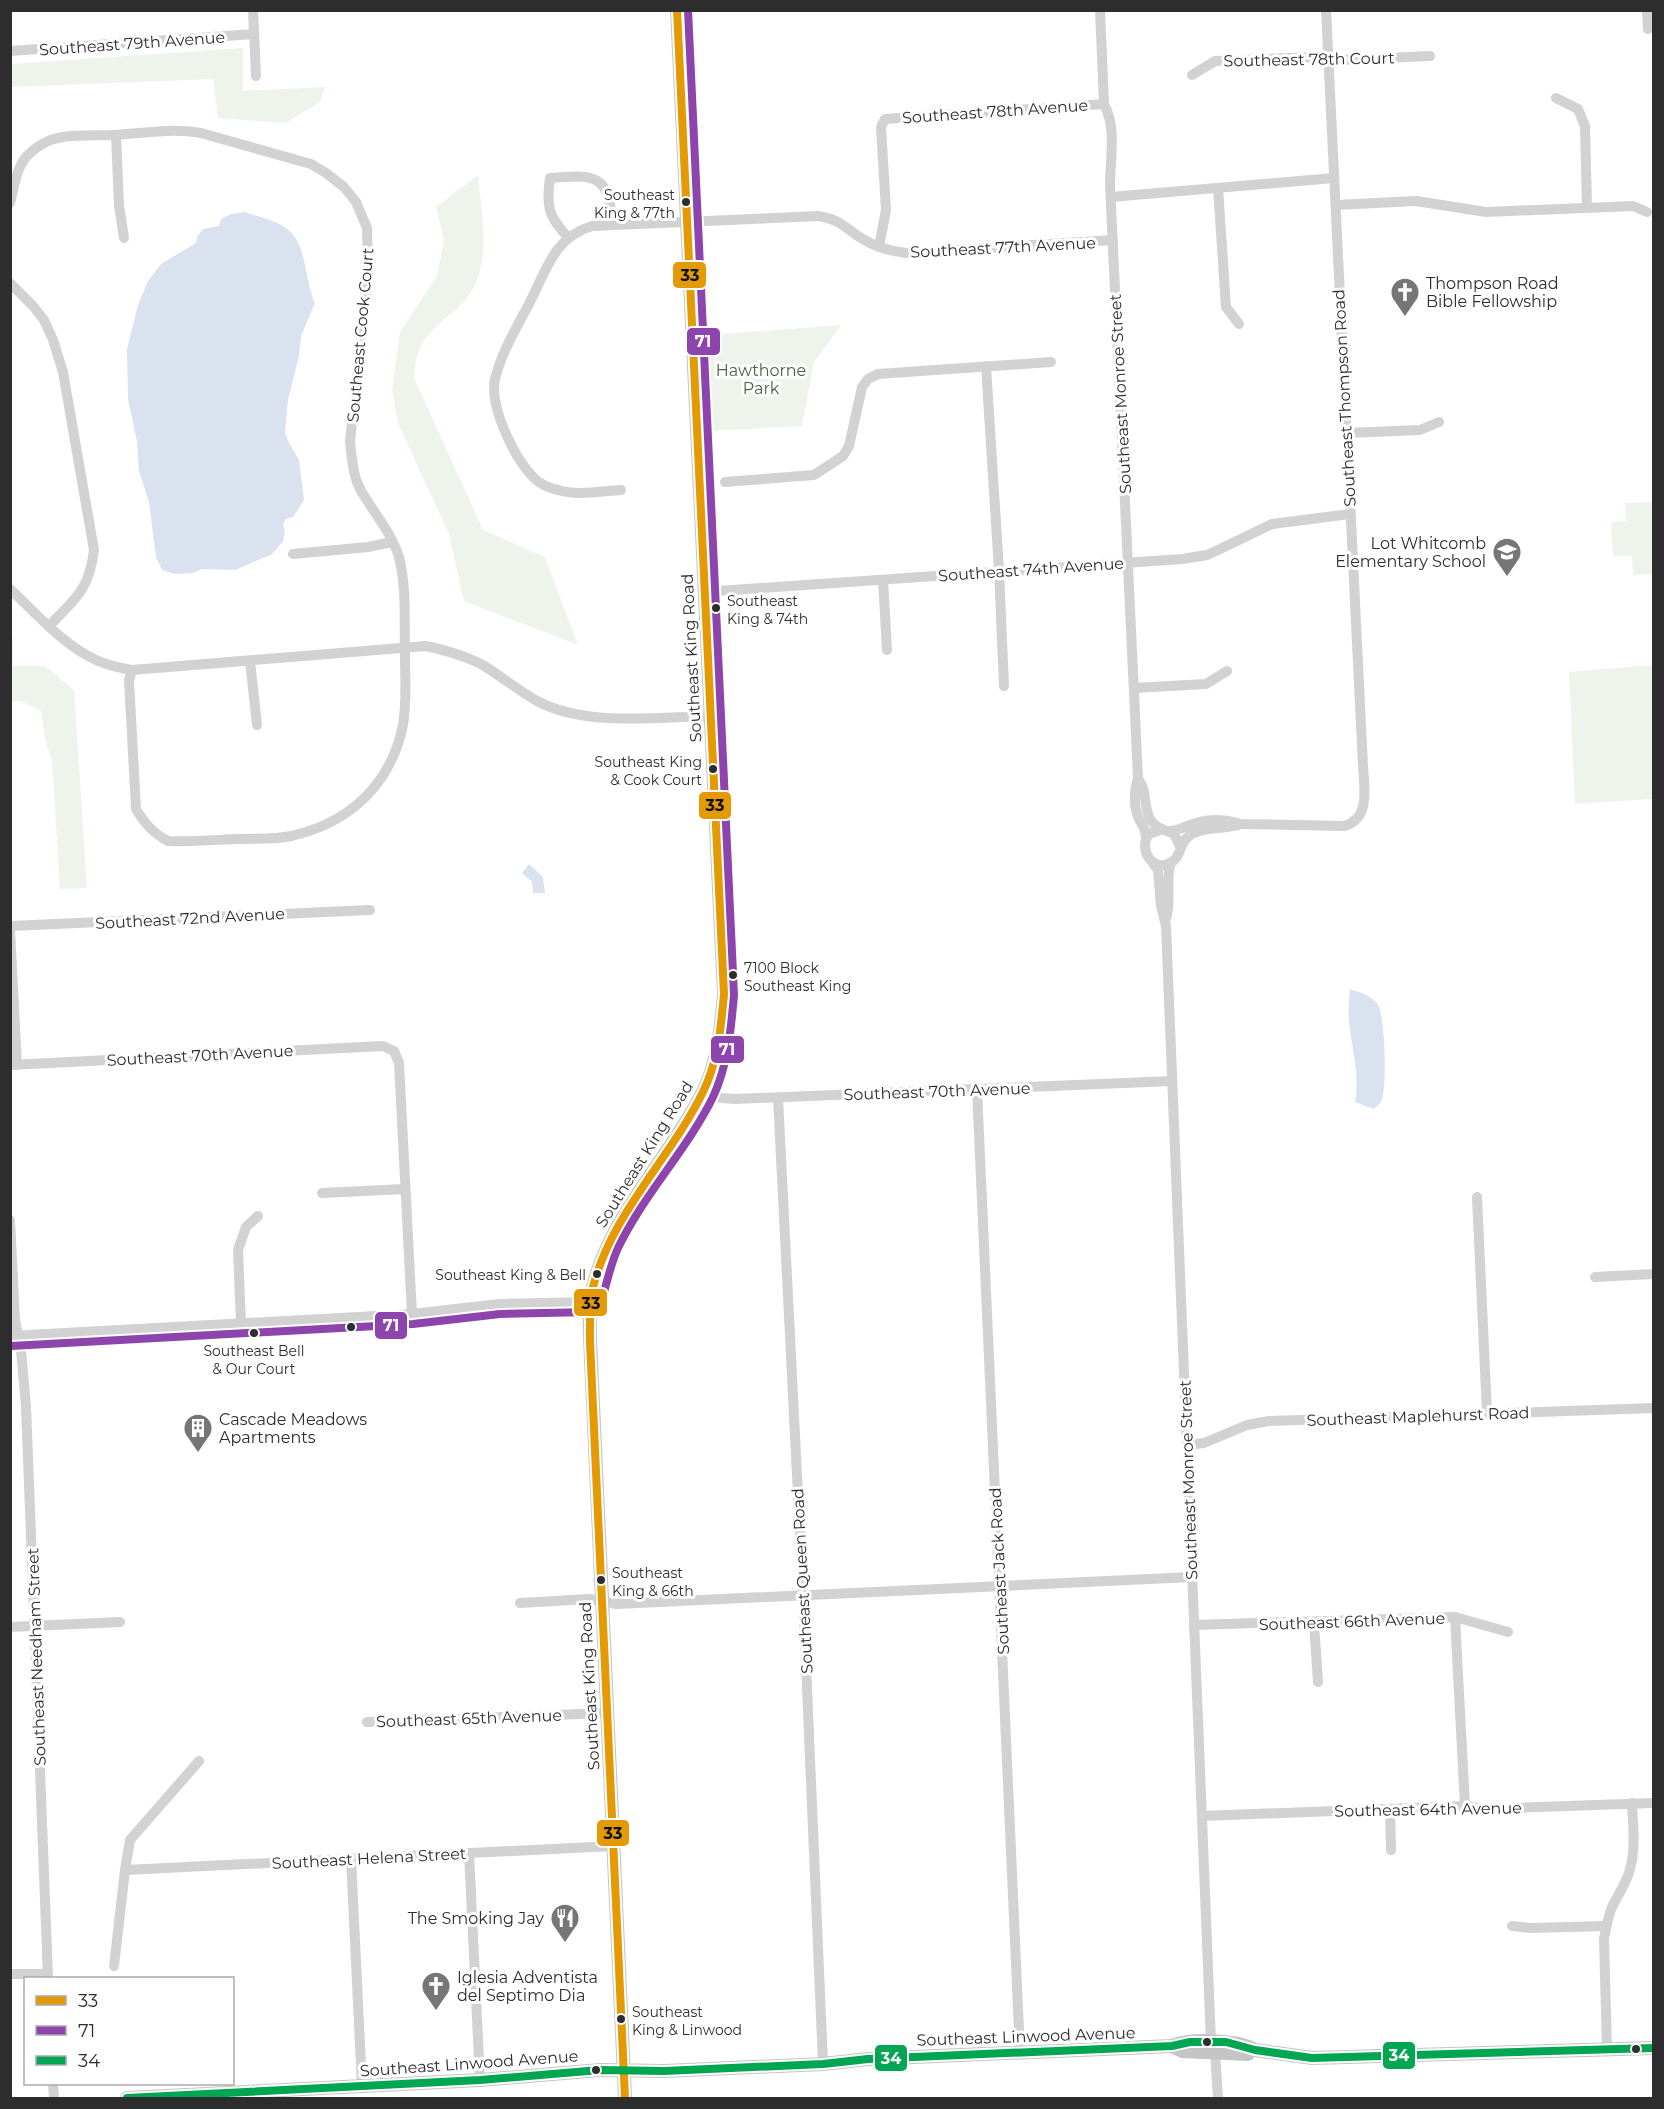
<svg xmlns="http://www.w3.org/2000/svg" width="1664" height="2109" viewBox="0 0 1664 2109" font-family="Montserrat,sans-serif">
	<rect width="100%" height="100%" fill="#fff"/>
	<g fill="#eef3ec">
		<polygon points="243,48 243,91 325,87 320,102 286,123 218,118 213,79 11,87 11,64"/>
		<path d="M 478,175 C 481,210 491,256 473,289 C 461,311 436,321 423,342 C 416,353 415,366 414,378 L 483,530 L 545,557 L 578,645 L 464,601 L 449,534 L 398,423 L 392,391 L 400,332 L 437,276 L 444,240 L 436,207 Z"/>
		<polygon points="841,325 814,362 802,426 712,431 707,335"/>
		<polygon points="1653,502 1653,574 1633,575 1632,556 1613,556 1611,522 1626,521 1625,503"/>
		<polygon points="11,637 13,639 13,666 45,666 74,690 87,888 60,889 52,760 46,744 41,710 19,701 11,701"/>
		<polygon points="1653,665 1653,799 1575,804 1569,672"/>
	</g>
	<g fill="#dae2ef">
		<path d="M 245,212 C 258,217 275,220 286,228 C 308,244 304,280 315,303 L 301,336 L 299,356 L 288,400 L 285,433 L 289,443 L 299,460 L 304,500 L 293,517 L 286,519 L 283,524 L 285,531 L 283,541 L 272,554 L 235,570 L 202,569 L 193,573 L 175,574 L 162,570 L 156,557 L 149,502 L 139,471 L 137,442 L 128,399 L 127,349 L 138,305 L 148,281 L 161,264 L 196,243 L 197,237 L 203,229 L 219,226 L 221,219 L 231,214 Z"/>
		<polygon points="529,864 543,877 545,893 533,893 532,882 522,873"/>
		<path d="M 1350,989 C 1360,992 1372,996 1378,1005 C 1385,1016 1387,1085 1382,1099 C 1381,1103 1377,1106 1374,1109 L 1355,1102 C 1360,1075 1352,1049 1349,1022 C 1348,1011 1349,1000 1350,989 Z"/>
	</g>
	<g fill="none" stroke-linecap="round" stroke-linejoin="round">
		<g stroke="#d2d2d2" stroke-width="10">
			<polyline points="253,10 256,76"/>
			<path d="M 1100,10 L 1104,104 C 1117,128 1110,159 1110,185 L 1138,778 C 1134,792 1133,806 1139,819 C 1143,826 1146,830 1146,838"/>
			<polyline points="1647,10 1648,29"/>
			<polyline points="10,51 254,34"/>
			<polyline points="1192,75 1215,61 1317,57 1340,60 1430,56"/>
			<polyline points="1556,98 1578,109 1585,126 1587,208"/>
			<polyline points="116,135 119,206 124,238"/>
			<polyline points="1218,188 1226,307 1239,324"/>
			<polyline points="1111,197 1334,178"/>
			<path d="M 10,203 C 14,188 16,168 27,156 C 32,151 40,145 46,142 C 66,133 93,136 114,135 C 144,133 171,128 201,133 L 311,164 L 326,173 L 344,187 L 356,202 L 367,228 L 368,268 L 350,442 C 352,459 353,479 363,494 C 375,514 392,534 399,557 C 407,589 404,624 405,657 C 405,679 407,702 403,725 C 391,784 350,823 291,836 C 274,840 254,838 237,839 C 214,840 191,842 168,841 C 153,833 145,824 136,809 L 129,680 L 132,670"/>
			<polyline points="1336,205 1416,201 1486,212 1633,206 1647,212"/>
			<path d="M 568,237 C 548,217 546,205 550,178 C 595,174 610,174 612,225"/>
			<polyline points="879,247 886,210 881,127 885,119 1104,104"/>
			<path d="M 10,283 L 33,306 L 44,320 L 53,340 L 63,372 L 94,550 C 89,590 76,598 49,626"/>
			<polyline points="986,366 999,570 1004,686"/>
			<polyline points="1346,433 1420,430 1439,422"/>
			<polyline points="725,482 814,475 843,456 849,446 862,387 868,379 878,374 1051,362"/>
			<path d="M 621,490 C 601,491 577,496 558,490 C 549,488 540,484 534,478 C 514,458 489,406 495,379 C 502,351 518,325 531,300 C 547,268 555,237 592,226 L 818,216 C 839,219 844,227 861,238 C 875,247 890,251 906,253 L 1113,240"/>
			<polyline points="293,554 368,547 392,542"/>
			<polyline points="883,580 887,650"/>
			<path d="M 10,589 C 37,614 63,645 96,660 C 107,665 120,668 132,670 L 426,646 C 445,650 462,655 479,663 C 499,674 517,690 537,701 C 586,727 657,717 711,716"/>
			<polyline points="704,592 1182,559 1207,555 1218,550 1272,524 1350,514"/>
			<polyline points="250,661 257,725"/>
			<polyline points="1134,688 1206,684 1227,671"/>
			<path d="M 1138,778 C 1140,782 1143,787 1144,792 C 1147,807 1145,822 1162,829"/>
			<path d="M 1171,831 C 1179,830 1185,827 1193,824 C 1209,818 1225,819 1241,824 L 1344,826 C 1371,819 1364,787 1363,766 L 1326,10"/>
			<path d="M 1180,846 L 1174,834 L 1162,829 L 1149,834 C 1137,850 1154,874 1172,862 C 1184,854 1177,841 1194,833 C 1209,826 1224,830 1241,824"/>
			<polyline points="1153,863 1158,870 1161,906 1166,926 1211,2042"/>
			<path d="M 1166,919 C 1172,899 1165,879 1171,862"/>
			<polyline points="10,926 370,910"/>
			<polyline points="10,930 17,1065"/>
			<polyline points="10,1065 383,1046 394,1051 399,1063 412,1314"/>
			<polyline points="977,1089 1020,2053"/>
			<polyline points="703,1091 721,1098 735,1099 1172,1081"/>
			<polyline points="778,1098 803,1594 823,2064"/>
			<polyline points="322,1193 405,1189"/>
			<polyline points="1477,1197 1487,1413"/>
			<polyline points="10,1220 15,1320 21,1350 26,1406 48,1978"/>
			<polyline points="1595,1277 1654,1274"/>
			<polyline points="241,1325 238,1250 246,1227 258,1216"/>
			<polyline points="10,1336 412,1314 499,1304 591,1302"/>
			<polyline points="1187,1445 1204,1443 1247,1425 1269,1421 1654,1408"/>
			<polyline points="520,1603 589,1599 617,1604 1192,1577"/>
			<polyline points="1455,1617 1465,1806"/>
			<polyline points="1314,1623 1318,1682"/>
			<polyline points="1194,1625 1455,1617 1508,1632"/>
			<polyline points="10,1627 120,1622"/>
			<polyline points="367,1722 607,1713"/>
			<polyline points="1390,1809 1391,1850"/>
			<polyline points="1202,1816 1465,1806 1485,1809 1654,1803"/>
			<polyline points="469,1853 480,2080"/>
			<polyline points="351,1858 362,2086"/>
			<polyline points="125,1870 613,1846"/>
			<polyline points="1512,1926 1530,1928 1606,1926"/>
			<polyline points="114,1966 125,1870 130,1840 199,1761"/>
			<polyline points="10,1974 48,1974"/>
			<path d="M 1607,2050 L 1604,1939 C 1606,1928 1608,1917 1612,1907 C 1618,1894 1627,1883 1630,1869 C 1636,1848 1633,1825 1632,1803"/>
			<polyline points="1215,2052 1218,2098"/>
			<polyline points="53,2084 54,2098"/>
		</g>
		<g stroke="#c5c5c5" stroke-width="14">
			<polyline points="1172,2046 1182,2051 1248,2054"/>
			<path d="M 127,2098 L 480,2080 L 600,2070 L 664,2071 L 823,2064 L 868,2059 L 1172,2046 C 1190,2038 1238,2040 1255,2050 L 1312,2058 L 1654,2048"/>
			<path d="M 625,2098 L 591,1360 C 590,1336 588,1310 593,1287 C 612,1212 669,1160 703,1092 C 718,1062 721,1027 724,994 L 677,10"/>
		</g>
		<g stroke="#fff" stroke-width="12">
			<path id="bus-1" d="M 625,2098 L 590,1342 C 590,1324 589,1305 593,1287 C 612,1213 670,1159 703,1092 C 718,1062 721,1027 724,994 L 677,10"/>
		</g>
		<g stroke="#fff" stroke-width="12">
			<g id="bus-2">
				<path d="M 601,1304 C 606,1285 610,1266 618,1248 C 644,1194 687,1150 713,1097 C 728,1065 731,1029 734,995 L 688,10"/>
				<polyline points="11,1346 413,1324 500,1314 591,1312"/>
			</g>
		</g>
		<g stroke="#fff" stroke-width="12">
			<polyline id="bus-3" points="127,2098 480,2080 600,2070 664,2071 823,2064 868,2059 1172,2046 1190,2042 1226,2042 1255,2050 1312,2058 1654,2048"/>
		</g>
		<use href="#bus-1" stroke="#e39a04" stroke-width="8"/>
		<use href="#bus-2" stroke="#8e44ad" stroke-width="8"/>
		<use href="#bus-3" stroke="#00a651" stroke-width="8"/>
	</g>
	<defs>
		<g id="church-pin" transform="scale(1.5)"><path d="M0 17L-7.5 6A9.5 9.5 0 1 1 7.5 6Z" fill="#767676" stroke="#fff"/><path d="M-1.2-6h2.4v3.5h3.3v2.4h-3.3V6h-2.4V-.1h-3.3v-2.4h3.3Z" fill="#fff"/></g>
		<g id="school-pin" transform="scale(1.5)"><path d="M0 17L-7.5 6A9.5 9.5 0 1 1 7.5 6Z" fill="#767676" stroke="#fff"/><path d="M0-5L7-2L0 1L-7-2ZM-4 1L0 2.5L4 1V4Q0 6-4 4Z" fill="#fff"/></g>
		<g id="building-pin" transform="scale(1.5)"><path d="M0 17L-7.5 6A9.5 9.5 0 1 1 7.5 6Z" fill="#767676" stroke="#fff"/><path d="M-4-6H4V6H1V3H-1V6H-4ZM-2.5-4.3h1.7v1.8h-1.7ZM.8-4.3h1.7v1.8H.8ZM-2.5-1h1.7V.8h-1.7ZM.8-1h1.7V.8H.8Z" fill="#fff"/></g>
		<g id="restaurant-pin" transform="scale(1.5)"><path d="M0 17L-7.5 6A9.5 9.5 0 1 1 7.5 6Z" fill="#767676" stroke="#fff"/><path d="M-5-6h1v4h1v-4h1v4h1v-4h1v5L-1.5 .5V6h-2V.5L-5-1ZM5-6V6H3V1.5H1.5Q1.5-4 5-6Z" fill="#fff"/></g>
	</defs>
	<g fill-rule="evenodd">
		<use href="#church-pin" x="1405" y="292"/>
		<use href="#school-pin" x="1507" y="552"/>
		<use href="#building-pin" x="198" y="1428"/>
		<use href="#restaurant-pin" x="565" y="1918"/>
		<use href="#church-pin" x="436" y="1986"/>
	</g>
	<g fill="#2d2d2d" stroke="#fff" stroke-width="2">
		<circle cx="686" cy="202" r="5"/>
		<circle cx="716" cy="608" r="5"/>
		<circle cx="713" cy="769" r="5"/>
		<circle cx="733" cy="975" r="5"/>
		<circle cx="597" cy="1274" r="5"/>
		<circle cx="351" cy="1327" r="5"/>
		<circle cx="254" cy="1333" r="5"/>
		<circle cx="601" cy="1580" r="5"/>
		<circle cx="621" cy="2019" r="5"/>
		<circle cx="1207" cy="2042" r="5"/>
		<circle cx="1636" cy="2049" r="5"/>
		<circle cx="596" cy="2070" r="5"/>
	</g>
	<g text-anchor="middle" stroke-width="6" stroke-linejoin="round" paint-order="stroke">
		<g font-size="14" fill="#2d2d2d" stroke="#fff" text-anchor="start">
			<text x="675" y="200" text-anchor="end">Southeast<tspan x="675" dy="18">King &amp; 77th</tspan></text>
			<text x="727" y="606">Southeast<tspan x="727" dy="18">King &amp; 74th</tspan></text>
			<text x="702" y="767" text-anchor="end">Southeast King<tspan x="702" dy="18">&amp; Cook Court</tspan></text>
			<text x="744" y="973">7100 Block<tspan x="744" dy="18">Southeast King</tspan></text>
			<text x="586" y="1280" text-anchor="end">Southeast King &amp; Bell</text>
			<text x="254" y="1356" text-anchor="middle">Southeast Bell<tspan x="254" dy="18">&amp; Our Court</tspan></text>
			<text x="612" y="1578">Southeast<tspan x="612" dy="18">King &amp; 66th</tspan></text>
			<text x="632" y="2017">Southeast<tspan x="632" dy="18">King &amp; Linwood</tspan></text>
		</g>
		<g font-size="16" fill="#2d2d2d" stroke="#fff">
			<text transform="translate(132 43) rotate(-4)" y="6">Southeast 79th Avenue</text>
			<text transform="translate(1309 59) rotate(-1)" y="6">Southeast 78th Court</text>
			<text transform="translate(995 111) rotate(-4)" y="6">Southeast 78th Avenue</text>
			<text transform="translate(1003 247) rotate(-3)" y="6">Southeast 77th Avenue</text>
			<text transform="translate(360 335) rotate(-85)" y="6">Southeast Cook Court</text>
			<text transform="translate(1120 394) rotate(-93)" y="6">Southeast Monroe Street</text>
			<text transform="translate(1344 398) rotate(-93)" y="6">Southeast Thompson Road</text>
			<text transform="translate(1031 569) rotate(-4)" y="6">Southeast 74th Avenue</text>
			<text transform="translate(691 658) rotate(-93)" y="6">Southeast King Road</text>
			<text transform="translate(190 918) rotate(-3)" y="6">Southeast 72nd Avenue</text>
			<text transform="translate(200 1055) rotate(-3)" y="6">Southeast 70th Avenue</text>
			<text transform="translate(937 1091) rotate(-2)" y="6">Southeast 70th Avenue</text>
			<text transform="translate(644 1154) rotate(-58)" y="6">Southeast King Road</text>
			<text transform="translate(1418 1416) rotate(-2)" y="6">Southeast Maplehurst Road</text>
			<text transform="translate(1188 1480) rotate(-92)" y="6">Southeast Monroe Street</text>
			<text transform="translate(999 1571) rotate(-93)" y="6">Southeast Jack Road</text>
			<text transform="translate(802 1581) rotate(-93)" y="6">Southeast Queen Road</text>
			<text transform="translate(1352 1621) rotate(-2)" y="6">Southeast 66th Avenue</text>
			<text transform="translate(36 1657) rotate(-92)" y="6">Southeast Needham Street</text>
			<text transform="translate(589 1686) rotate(-93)" y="6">Southeast King Road</text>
			<text transform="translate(469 1718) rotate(-2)" y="6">Southeast 65th Avenue</text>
			<text transform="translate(1428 1809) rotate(-1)" y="6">Southeast 64th Avenue</text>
			<text transform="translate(369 1858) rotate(-3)" y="6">Southeast Helena Street</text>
			<text transform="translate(1026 2036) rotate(-2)" y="6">Southeast Linwood Avenue</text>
			<text transform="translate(469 2063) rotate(-4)" y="6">Southeast Linwood Avenue</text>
		</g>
		<g font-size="16" fill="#2d2d2d" stroke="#fff" text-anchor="start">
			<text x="1426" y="289">Thompson Road<tspan x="1426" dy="18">Bible Fellowship</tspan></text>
			<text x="1486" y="549" text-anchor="end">Lot Whitcomb<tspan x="1486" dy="18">Elementary School</tspan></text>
			<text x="219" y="1425">Cascade Meadows<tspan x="219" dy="18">Apartments</tspan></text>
			<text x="544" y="1924" text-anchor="end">The Smoking Jay</text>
			<text x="457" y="1983">Iglesia Adventista<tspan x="457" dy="18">del Septimo Dia</tspan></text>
		</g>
		<g font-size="16" fill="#49643f" stroke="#fff">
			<text x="761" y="376">Hawthorne<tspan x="761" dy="18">Park</tspan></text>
		</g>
	</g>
	<g stroke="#fff" stroke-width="2">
		<rect x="672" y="261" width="35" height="28" rx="6" fill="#e39a04"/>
		<rect x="686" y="327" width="35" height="29" rx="6" fill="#8e44ad"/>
		<rect x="698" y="791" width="34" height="29" rx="6" fill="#e39a04"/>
		<rect x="710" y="1035" width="35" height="29" rx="6" fill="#8e44ad"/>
		<rect x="573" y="1288" width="35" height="29" rx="6" fill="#e39a04"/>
		<rect x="374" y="1311" width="34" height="29" rx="6" fill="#8e44ad"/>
		<rect x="596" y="1819" width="34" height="28" rx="6" fill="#e39a04"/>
		<rect x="1382" y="2041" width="34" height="29" rx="6" fill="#00a651"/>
		<rect x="874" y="2044" width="34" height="28" rx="6" fill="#00a651"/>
	</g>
	<g font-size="16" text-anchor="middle" font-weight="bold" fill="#fff">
		<text x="703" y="347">71</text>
		<text x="727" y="1055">71</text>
		<text x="391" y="1331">71</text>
		<text x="1399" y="2061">34</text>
		<text x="891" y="2064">34</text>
	</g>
	<g font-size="16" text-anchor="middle" font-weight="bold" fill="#111">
		<text x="690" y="281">33</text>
		<text x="715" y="811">33</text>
		<text x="591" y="1309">33</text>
		<text x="613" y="1839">33</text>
	</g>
	<rect width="1664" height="2109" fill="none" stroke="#2d2d2d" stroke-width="24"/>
	<rect x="24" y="1977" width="210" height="108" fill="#ffffff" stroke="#ababab" stroke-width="1.5"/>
	<rect x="36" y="1996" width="30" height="9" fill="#e39a04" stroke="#ababab" stroke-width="1.5"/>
	<text x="78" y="2007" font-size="18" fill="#2d2d2d">33</text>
	<rect x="36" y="2026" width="30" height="9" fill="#8e44ad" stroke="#ababab" stroke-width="1.5"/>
	<text x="78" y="2037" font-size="18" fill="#2d2d2d">71</text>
	<rect x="36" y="2056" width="30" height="9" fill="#00a651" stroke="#ababab" stroke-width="1.5"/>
	<text x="78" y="2067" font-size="18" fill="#2d2d2d">34</text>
</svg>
